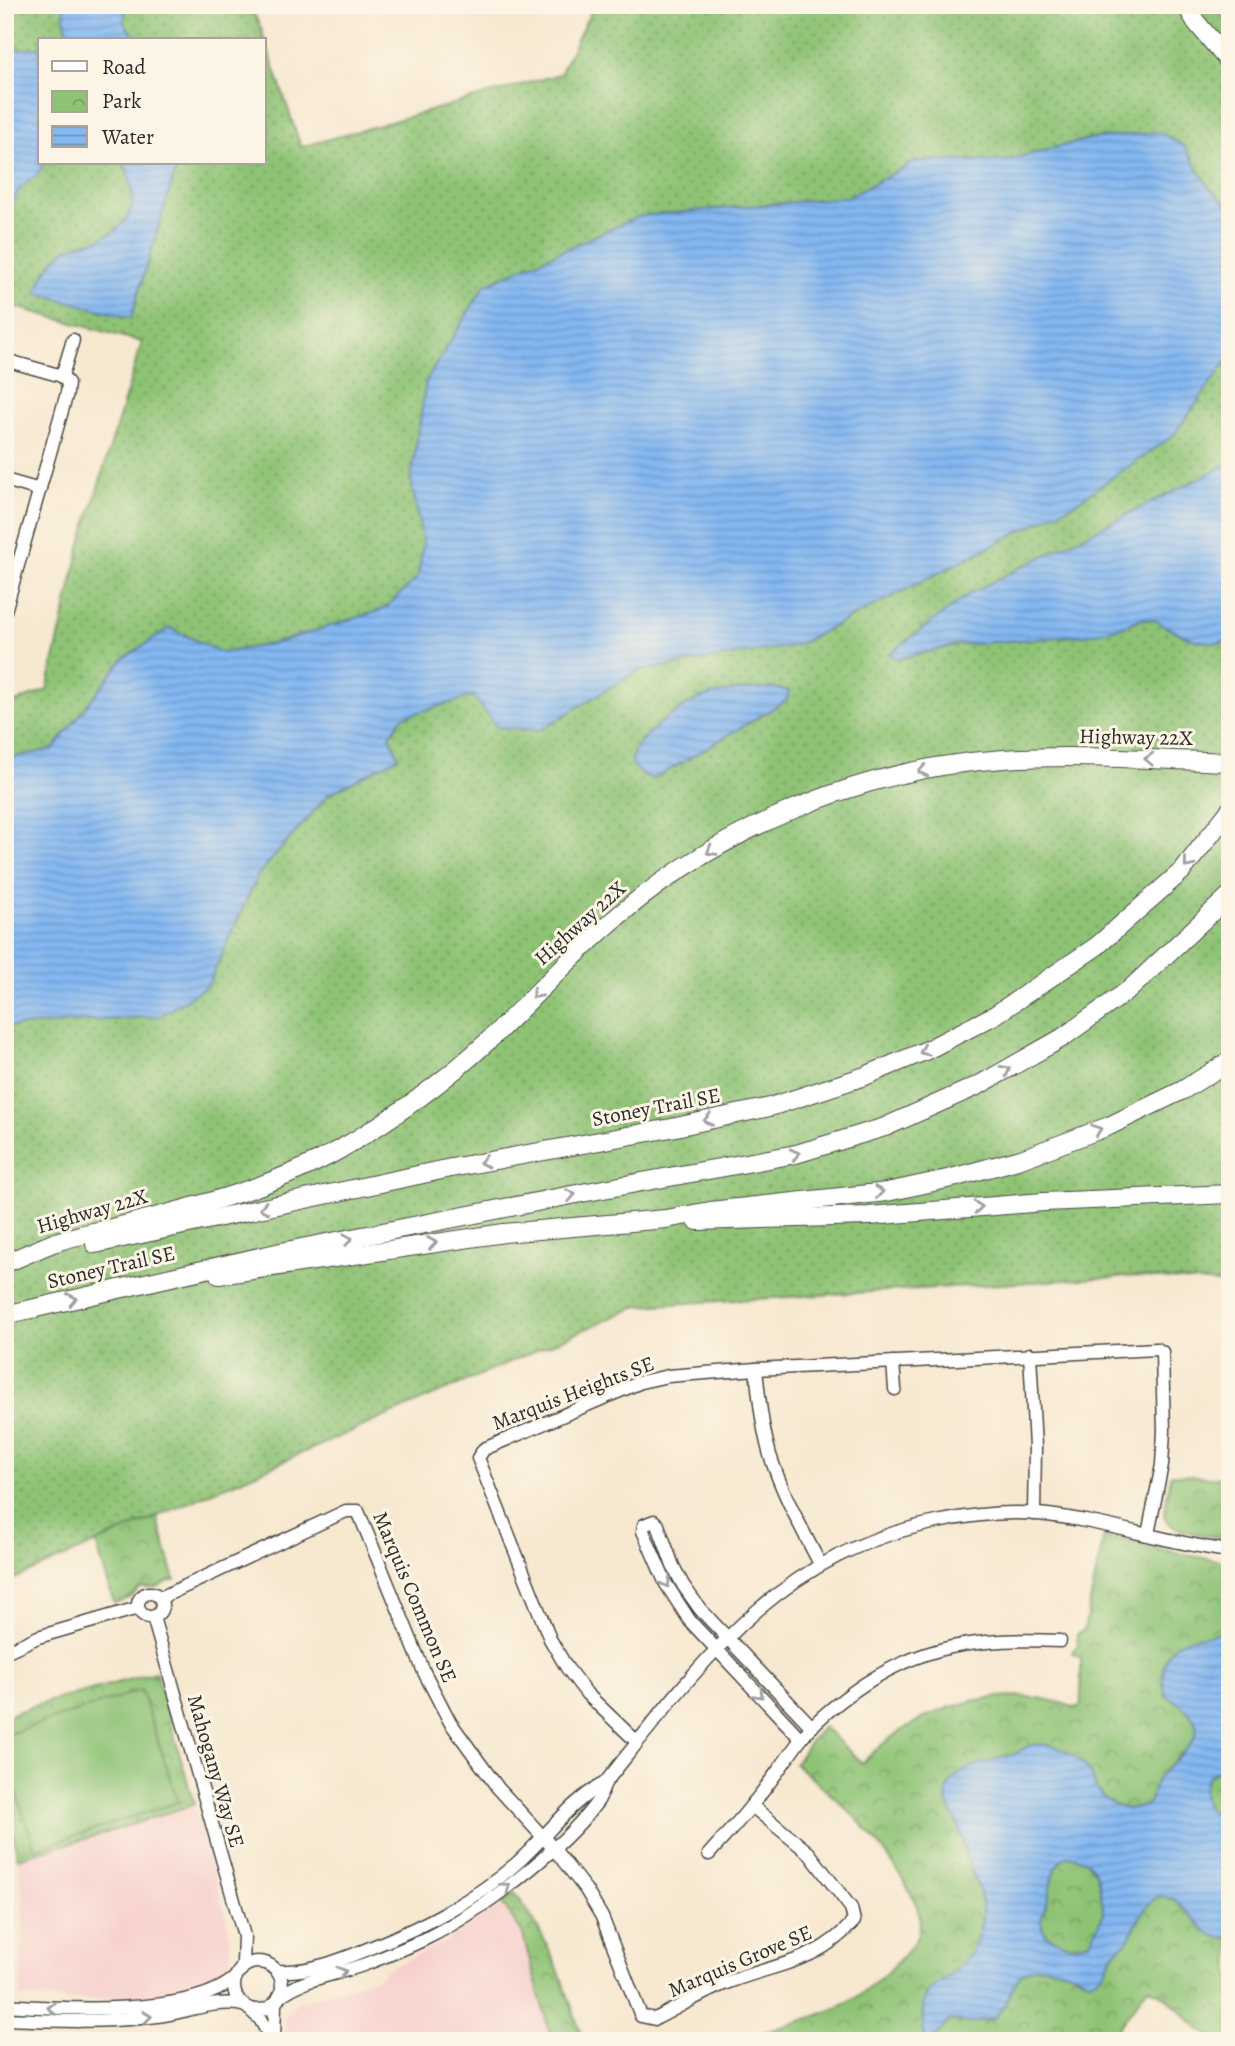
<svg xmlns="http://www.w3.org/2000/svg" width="1235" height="2046" viewBox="0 0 1235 2046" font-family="Alegreya,serif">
	<defs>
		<pattern id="grass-dots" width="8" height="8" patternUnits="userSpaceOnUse" patternTransform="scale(1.75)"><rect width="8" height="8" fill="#8ec375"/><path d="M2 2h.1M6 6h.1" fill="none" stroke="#749f60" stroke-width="1.8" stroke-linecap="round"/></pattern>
		<pattern id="park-crowns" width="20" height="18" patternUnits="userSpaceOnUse" patternTransform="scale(1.75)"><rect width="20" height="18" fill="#8ec375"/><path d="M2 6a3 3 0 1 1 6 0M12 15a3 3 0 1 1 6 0" fill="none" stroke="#749f60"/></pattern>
		<pattern id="water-rules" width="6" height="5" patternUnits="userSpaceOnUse" patternTransform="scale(1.75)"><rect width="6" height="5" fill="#84b8f2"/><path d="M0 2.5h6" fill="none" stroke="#6c96c4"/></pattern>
	</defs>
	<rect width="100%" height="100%" fill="#fcf5e5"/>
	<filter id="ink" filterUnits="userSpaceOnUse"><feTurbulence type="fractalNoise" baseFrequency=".0143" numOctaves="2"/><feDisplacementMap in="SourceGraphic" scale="14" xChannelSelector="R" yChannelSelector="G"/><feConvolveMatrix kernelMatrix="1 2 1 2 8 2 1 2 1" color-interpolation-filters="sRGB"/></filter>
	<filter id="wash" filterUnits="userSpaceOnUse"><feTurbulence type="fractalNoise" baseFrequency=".00686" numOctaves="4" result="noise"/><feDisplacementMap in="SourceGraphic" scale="28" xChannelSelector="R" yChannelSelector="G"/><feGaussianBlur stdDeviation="1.57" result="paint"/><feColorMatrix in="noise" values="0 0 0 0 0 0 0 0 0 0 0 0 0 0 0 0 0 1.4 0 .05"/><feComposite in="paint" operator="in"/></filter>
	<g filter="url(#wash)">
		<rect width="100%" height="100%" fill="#f7e8d0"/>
		<g fill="#f7d0cd">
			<polygon points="194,1804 227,1920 232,1958 226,1972 220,1977 194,1983 187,1989 147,1996 74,2000 20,1997 23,1933 22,1893 18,1858 106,1833"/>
			<polygon points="502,1903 522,1932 552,2041 287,2041 285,2023 286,2015 296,2003 379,1977 387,1969 446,1941"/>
		</g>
		<path fill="url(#grass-dots)" stroke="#5c7750" stroke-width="2" fill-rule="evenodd" d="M 5,5 L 249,5 L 260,26 L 301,147 L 560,74 L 594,5 L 1230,5 L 1230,1284 L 1133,1276 L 638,1306 L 5,1583 L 5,706 L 47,690 L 80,547 L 142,342 L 5,304 ZM 40,40 L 264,40 L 264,163 L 40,163 Z"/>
		<g fill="url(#park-crowns)" stroke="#5c7750" stroke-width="2">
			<path d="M 1230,1367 L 1230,1539 C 1214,1536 1165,1533 1164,1514 L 1171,1474 L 1219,1478 L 1222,1476 Z"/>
			<polygon points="157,1517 175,1580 170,1580 157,1587 140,1588 130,1598 114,1603 96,1543"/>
			<path d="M 1104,1536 L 1191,1556 L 1230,1562 L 1230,2041 C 1202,2041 1187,2014 1168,1999 C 1162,1994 1155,1991 1148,1987 L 1109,2041 L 740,2041 C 777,2026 821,2019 855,1998 C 870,1989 914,1950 918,1934 C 924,1915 915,1901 906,1885 C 877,1833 840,1801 795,1764 L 808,1744 L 823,1727 L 862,1763 C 915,1708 1002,1679 1075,1708 L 1081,1705 L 1081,1658 L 1072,1653 L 1078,1646 L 1077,1634 L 1084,1630 Z"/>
			<polygon points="156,1672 194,1804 106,1833 18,1858 5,1799 5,1717 33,1706"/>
			<path d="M 515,1893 C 551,1941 565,1985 583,2041 L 552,2041 L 522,1932 L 502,1903 Z"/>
		</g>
		<polygon fill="#8ec375" stroke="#5c7750" stroke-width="2" points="141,1690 178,1802 35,1849 5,1759 5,1735"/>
		<g fill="url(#water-rules)" stroke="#58728e" stroke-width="2" fill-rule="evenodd">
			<polygon points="64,5 126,5 124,23 138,40 70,40 64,18"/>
			<path d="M 40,48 L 40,163 L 43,163 C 41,177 30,179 21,188 C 10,200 11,218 5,232 L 5,50 Z"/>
			<polygon points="1160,132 1185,147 1209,187 1230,207 1230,357 1173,436 1074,504 797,645 638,671 540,730 497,727 473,696 403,717 390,736 399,757 329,794 258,875 208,985 160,1016 5,1027 5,759 53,749 123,659 170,628 222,653 276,643 384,609 418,577 423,543 411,480 426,381 485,285 640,216 848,197 917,161 1007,160 1089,139"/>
			<path d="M 124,163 L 178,163 L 131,318 L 36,293 C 43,276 51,259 67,249 C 77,243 89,243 99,239 C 137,224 138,197 124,163 Z"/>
			<polygon points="1226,465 1230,465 1230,640 1218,643 1195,640 1168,628 1155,620 1141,619 1119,628 1086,635 957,645 898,659 889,654 972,592"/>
			<path d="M 774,688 L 789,691 L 787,700 L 661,775 L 651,779 C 643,774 633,771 632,760 C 631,740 686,702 704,697 C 727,690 750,689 774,688 Z"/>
			<path d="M 1230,1627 L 1230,1766 L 1209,1775 C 1201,1787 1201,1801 1211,1812 L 1230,1813 L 1230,1937 L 1220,1938 L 1208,1933 L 1174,1899 L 1158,1896 C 1143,1907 1138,1922 1130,1937 C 1126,1944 1119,1947 1114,1953 C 1102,1968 1112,1971 1090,1981 C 1072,1971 1033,1957 1019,1977 C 1009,1991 1006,2008 993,2019 L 970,2023 L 949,2020 C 942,2028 937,2041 925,2041 C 923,2027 919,2002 930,1990 C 934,1985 943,1982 948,1977 C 969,1960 980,1942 982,1915 C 984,1893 973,1878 967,1859 C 964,1848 963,1837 959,1828 C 955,1817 949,1810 947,1798 C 944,1770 989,1761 1008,1756 C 1017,1754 1024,1747 1033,1745 C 1055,1741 1081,1757 1092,1775 C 1094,1780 1094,1786 1097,1790 C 1103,1800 1122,1811 1133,1809 C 1138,1809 1144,1805 1148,1804 C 1153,1796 1153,1785 1158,1778 C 1170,1760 1215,1738 1188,1712 C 1180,1704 1176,1700 1166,1696 C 1159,1673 1164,1642 1192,1638 C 1207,1635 1217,1635 1230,1627 ZM 1068,1856 C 1103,1859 1099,1888 1104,1914 C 1097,1923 1096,1933 1090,1942 L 1072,1946 L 1047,1936 C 1037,1922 1042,1915 1048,1900 C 1053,1882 1049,1866 1068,1856 Z"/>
		</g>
	</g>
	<g filter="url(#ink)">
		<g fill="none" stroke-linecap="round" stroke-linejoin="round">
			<g stroke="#4a4744" stroke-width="15">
				<g id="minor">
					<polyline points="5,360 62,376 68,383 67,393 5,611"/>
					<polyline points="62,376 73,340"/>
					<polyline points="5,480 40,490"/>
					<polyline points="1030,1354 1035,1447 1034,1514"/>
					<polyline points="893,1362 895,1389"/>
					<path d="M 756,1369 C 759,1398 762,1427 770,1455 C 782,1493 802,1529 820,1564"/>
					<circle cx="150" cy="1605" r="12"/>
					<path d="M 160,1598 L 346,1511 L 358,1511 L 424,1672 L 450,1722 L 498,1788 L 554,1849 L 586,1890 L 602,1917 L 641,2016 L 655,2019 C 679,2007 703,1992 729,1982 C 778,1963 817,1963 854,1921 L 851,1908 L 809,1853 L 752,1806"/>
					<polyline points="153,1617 244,1936 243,1963 241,1970"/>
					<polyline points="5,1652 38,1637 138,1608"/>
					<polyline points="801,1739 690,1621 666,1584 643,1531 644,1525 654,1521 658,1525 673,1566 683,1585 700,1609 812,1727"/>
					<polyline points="637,1742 587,1694 567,1668 550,1639 478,1458 484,1449 641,1382 668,1376 756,1369 1157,1349 1162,1352 1164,1431 1162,1465 1148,1534"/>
					<path d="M 709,1854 C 723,1838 738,1823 751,1806 C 769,1785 785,1760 802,1738 C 816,1720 835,1705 853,1692 C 919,1644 981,1637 1060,1641"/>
					<circle cx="258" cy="1986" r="24"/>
					<path d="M 277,1971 C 309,1973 341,1960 370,1948 C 424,1926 474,1901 518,1862 C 547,1836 570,1801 605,1783"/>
					<path d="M 279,1997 C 303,1978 335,1975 363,1965 C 384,1957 407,1948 427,1938 C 480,1912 562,1850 597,1802 C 601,1797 602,1789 605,1783 C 701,1663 777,1554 937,1522 C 970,1515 1005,1511 1038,1514 C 1103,1520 1165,1543 1230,1551"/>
					<path d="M 5,2005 C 62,2009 193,2017 236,1977"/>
					<polyline points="249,2009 260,2019 272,2041"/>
					<path d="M 5,2019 C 56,2021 106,2023 157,2016 C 185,2013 214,1999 243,2005"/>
					<polyline points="274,2040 275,2003"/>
				</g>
			</g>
			<g stroke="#4a4744" stroke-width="20">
				<g id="highway">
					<polyline points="1186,5 1196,22 1230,63"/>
					<polyline points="697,1221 869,1216 1044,1202 1230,1194"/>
					<polyline points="95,1244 451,1168 671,1128 770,1107 865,1076 925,1051 995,1015 1097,946 1182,871 1230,810"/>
					<path d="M 8,1262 C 23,1256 38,1249 53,1243 C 78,1234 106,1230 132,1223 C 202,1205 275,1186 339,1150 C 392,1119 443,1083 488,1041 C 526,1005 562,966 601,931 C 709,833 857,768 1004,759 C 1079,754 1154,760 1230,762"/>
					<polyline points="219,1275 504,1233 666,1219 710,1211 887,1192 952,1178 1021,1159 1109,1126 1183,1090 1230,1061"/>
					<polyline points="5,1315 281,1252 587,1192 796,1154 885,1127 979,1085 1062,1038 1130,989 1230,895"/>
				</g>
			</g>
			<use href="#minor" stroke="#fff" stroke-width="12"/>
			<use href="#highway" stroke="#fff" stroke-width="18"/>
		</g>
		<defs><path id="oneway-chevron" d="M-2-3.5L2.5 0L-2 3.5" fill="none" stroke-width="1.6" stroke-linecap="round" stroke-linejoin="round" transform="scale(1.75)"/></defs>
		<g stroke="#a0a0a0">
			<use href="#oneway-chevron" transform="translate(1149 759) rotate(-177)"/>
			<use href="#oneway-chevron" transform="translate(923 771) rotate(168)"/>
			<use href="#oneway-chevron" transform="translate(711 851) rotate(149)"/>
			<use href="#oneway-chevron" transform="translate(1188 864) rotate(129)"/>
			<use href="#oneway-chevron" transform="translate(536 994) rotate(136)"/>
			<use href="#oneway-chevron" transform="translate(924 1051) rotate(155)"/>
			<use href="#oneway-chevron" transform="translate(1006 1070) rotate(-30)"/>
			<use href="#oneway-chevron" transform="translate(708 1120) rotate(168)"/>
			<use href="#oneway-chevron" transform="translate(1097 1130) rotate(-20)"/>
			<use href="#oneway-chevron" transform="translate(795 1154) rotate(-14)"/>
			<use href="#oneway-chevron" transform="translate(484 1162) rotate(170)"/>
			<use href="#oneway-chevron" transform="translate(879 1192) rotate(-8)"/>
			<use href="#oneway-chevron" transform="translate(571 1195) rotate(-11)"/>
			<use href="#oneway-chevron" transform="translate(978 1207) rotate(-5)"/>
			<use href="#oneway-chevron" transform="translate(264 1208) rotate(168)"/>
			<use href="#oneway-chevron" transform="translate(348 1239) rotate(-11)"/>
			<use href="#oneway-chevron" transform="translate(432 1243) rotate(-9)"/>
			<use href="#oneway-chevron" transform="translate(72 1299) rotate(-13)"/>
			<use href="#oneway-chevron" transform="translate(666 1583) rotate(61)"/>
			<use href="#oneway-chevron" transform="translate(759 1694) rotate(46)"/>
			<use href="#oneway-chevron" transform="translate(506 1887) rotate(-37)"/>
			<use href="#oneway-chevron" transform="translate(342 1972) rotate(-18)"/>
			<use href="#oneway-chevron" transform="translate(52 2008) rotate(-176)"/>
			<use href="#oneway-chevron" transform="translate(147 2017) rotate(-6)"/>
		</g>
	</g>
	<g text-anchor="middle" stroke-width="6" stroke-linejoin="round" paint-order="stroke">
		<g font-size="21" fill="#2b2b2b" stroke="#fcf5e5">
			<text transform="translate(1136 737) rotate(1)" y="7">Highway 22X</text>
			<text transform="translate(580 923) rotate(-42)" y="7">Highway 22X</text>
			<text transform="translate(656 1107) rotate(-11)" y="7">Stoney Trail SE</text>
			<text transform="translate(92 1211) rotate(-16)" y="7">Highway 22X</text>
			<text transform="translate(111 1267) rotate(-13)" y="7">Stoney Trail SE</text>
			<text transform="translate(573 1393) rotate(-21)" y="7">Marquis Heights SE</text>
			<text transform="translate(415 1597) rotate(67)" y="7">Marquis Common SE</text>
			<text transform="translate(216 1771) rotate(74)" y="7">Mahogany Way SE</text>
			<text transform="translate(740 1961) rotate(-23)" y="7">Marquis Grove SE</text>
		</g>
	</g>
	<rect width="1235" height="2046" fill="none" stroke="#fcf5e5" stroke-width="28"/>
	<rect x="38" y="38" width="228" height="126" fill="#fcf5e5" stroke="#a8a49b" stroke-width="2"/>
	<rect x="52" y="61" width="35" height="10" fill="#ffffff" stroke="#a8a49b" stroke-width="2"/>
	<text x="102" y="74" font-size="21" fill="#2b2b2b">Road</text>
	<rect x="52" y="91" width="35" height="21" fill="url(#park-crowns)" stroke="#a8a49b" stroke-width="2"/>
	<text x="102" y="108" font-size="21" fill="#2b2b2b">Park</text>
	<rect x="52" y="126" width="35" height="21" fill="url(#water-rules)" stroke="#a8a49b" stroke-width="2"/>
	<text x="102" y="144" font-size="21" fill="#2b2b2b">Water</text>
</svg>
